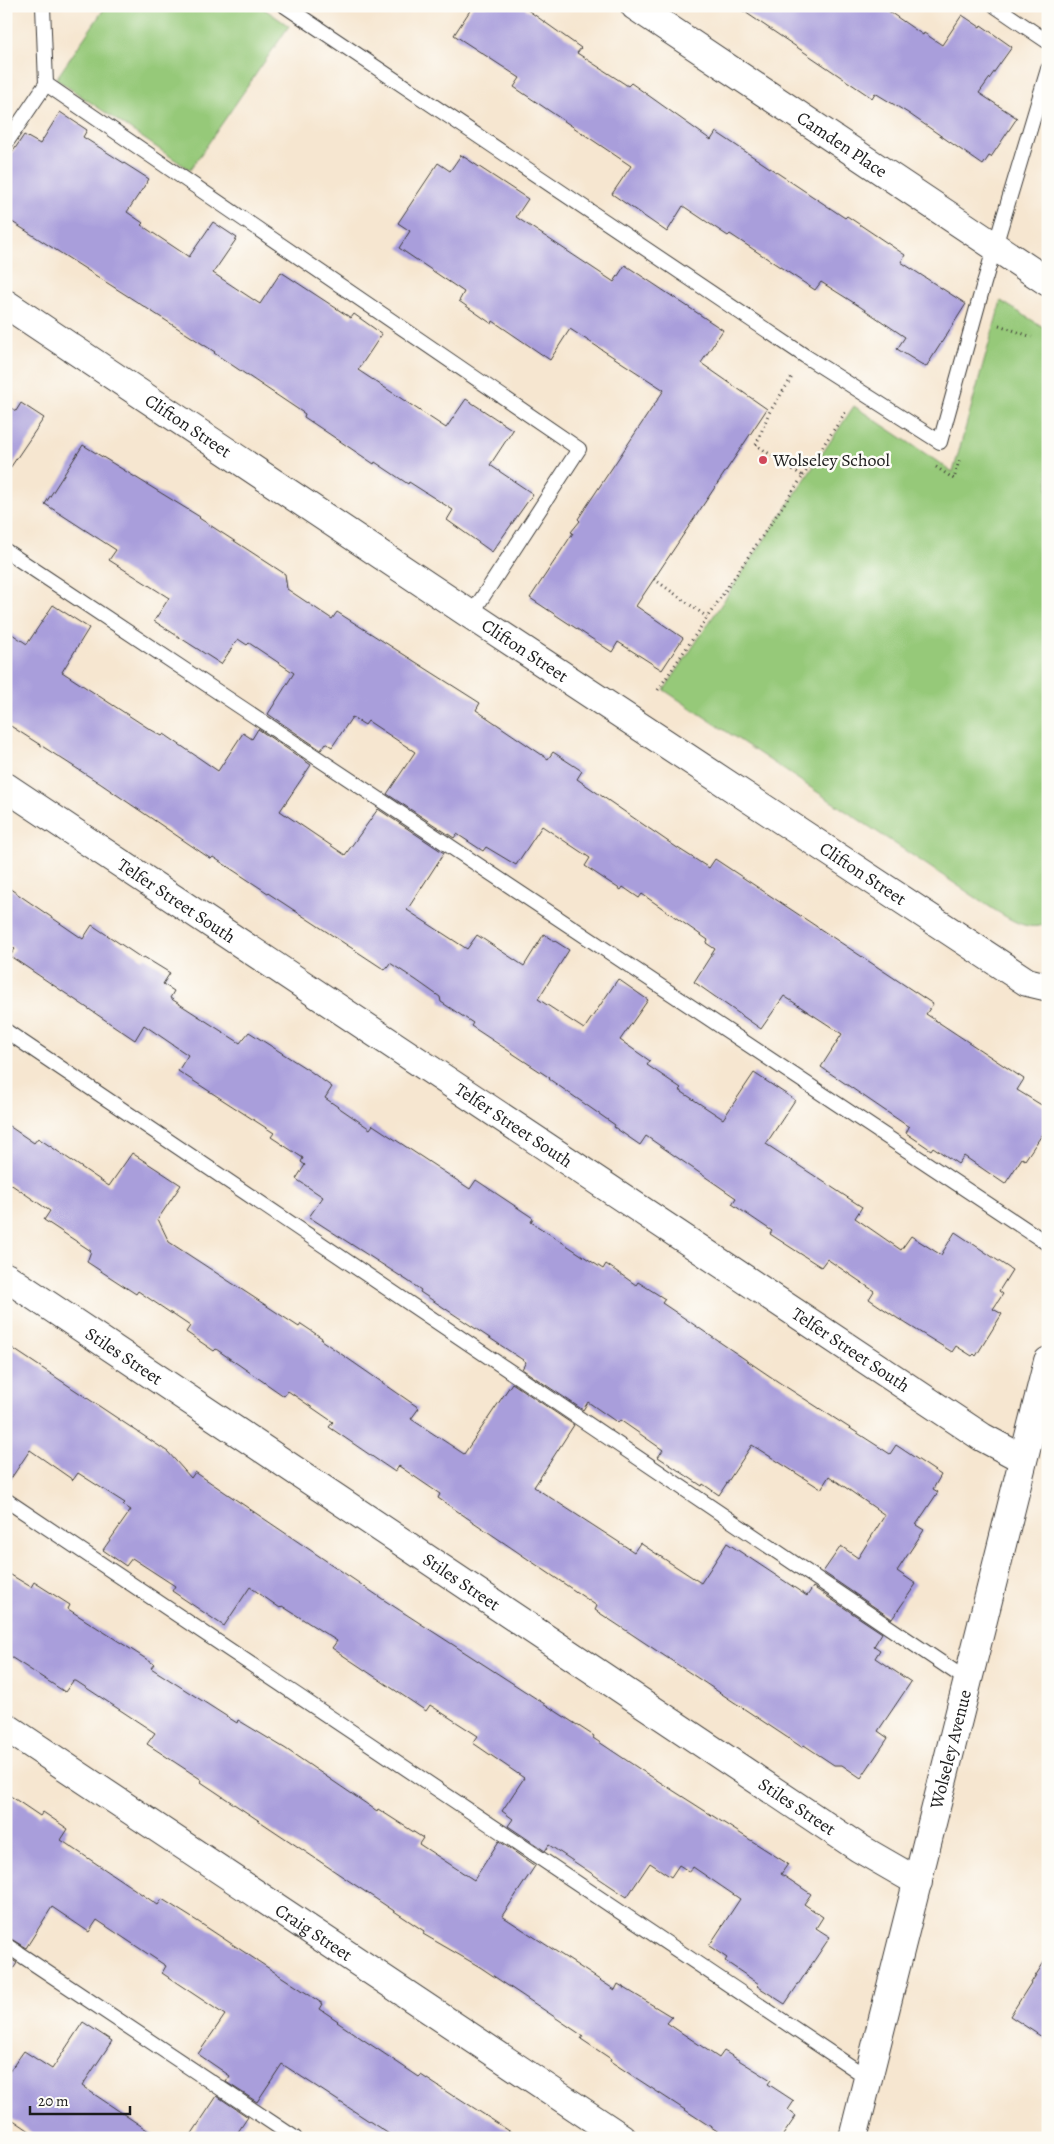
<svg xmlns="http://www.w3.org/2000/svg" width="1054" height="2144" viewBox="0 0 1054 2144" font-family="Alegreya,serif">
	<rect width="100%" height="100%" fill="#fdfcf7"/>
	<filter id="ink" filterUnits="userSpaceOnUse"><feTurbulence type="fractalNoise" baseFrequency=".02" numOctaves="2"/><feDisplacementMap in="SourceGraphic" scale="10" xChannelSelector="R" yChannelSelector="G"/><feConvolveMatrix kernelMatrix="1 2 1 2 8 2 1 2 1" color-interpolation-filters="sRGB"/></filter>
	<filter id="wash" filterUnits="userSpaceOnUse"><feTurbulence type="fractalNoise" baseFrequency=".0096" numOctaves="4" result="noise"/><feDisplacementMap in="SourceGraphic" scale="20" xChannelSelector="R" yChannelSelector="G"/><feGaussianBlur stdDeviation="1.12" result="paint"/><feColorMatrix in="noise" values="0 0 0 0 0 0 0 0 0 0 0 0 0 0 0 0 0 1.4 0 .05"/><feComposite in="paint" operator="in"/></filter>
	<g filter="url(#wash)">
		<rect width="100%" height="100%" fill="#f6e6d0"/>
		<g fill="#96c979" stroke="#59724a">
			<polygon points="106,6 260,6 289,26 190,170 56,79"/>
			<path d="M 1001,301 L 1048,330 L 1048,923 C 1028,933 1010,919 993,909 L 664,690 L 854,406 L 953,472 Z"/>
		</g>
		<g id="blocks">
			<g fill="#a99edb">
				<polygon points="473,6 522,6 581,48 577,53 628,86 631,83 711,140 716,132 845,218 847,216 905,255 901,262 966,304 926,367 897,349 905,337 859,306 821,282 815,290 730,234 728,236 683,206 667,232 612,194 631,166 514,87 520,78 454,35"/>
				<polygon points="736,6 881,6 923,35 924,33 942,45 962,15 980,27 981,25 1012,47 979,93 1017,118 991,157 989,156 983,165 908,113 875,93 872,98"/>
				<polygon points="60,112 87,130 83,137 149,179 127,212 143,223 141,225 189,257 213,222 237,238 213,273 260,304 281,272 351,318 354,314 382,334 358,370 446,428 466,399 513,430 490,465 533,494 492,552 447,520 453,510 409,482 408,484 375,462 374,464 304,417 305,414 214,353 215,352 6,218 6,162 24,135 40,144"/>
				<polygon points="461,155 528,199 516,217 614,282 625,265 723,330 701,363 767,409 636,606 683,638 662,670 618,642 612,652 530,598 573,533 571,532 580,521 578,519 664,390 570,329 550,360 493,321 492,324 459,301 464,292 399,248 410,231 398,223 438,163 450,171"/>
				<polygon points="21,403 44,418 6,474 6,405 16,411"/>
				<polygon points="83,445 200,517 199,518 285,574 287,589 332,619 337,612 480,703 476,710 548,759 553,752 582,771 577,779 676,847 709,868 715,859 933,1004 926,1014 1024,1079 1017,1090 1048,1109 1048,1126 1025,1160 1022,1158 1005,1184 964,1156 958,1164 933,1147 931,1150 906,1133 909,1127 821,1067 842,1034 784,996 761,1029 694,982 715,949 706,943 708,940 642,894 639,898 623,887 621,890 585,866 590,858 542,826 516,865 486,847 483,851 457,834 454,838 387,794 415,752 368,721 365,725 352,717 332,747 326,743 321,750 268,714 294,673 249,643 247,645 238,639 221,664 154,621 169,598 109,560 116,550 45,504"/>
				<polygon points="53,605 89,628 62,672 148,728 162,736 164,734 218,771 243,733 252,739 258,729 311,765 280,811 345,855 378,809 444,853 407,910 467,949 477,935 524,966 544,934 569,950 538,999 584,1029 618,979 648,1000 620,1040 650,1061 647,1065 681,1088 679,1090 723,1119 754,1073 795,1100 766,1144 862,1207 855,1218 901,1250 911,1236 941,1255 955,1232 1012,1270 999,1291 1003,1294 993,1309 1002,1314 976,1356 974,1354 972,1356 956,1346 952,1352 897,1318 869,1299 874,1291 827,1259 821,1267 770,1234 772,1231 732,1204 736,1198 646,1136 640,1145 614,1127 615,1125 549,1079 550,1078 471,1026 473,1023 441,1002 440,997 416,980 390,963 385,970 213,857 211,859 101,784 6,723 6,630 27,644"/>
				<polygon points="6,886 83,939 92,925 143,959 144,957 170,973 163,984 174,991 170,998 240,1043 249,1032 310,1071 332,1087 325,1098 370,1129 373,1125 470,1189 476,1180 533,1218 531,1222 603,1269 606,1264 636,1285 638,1282 665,1299 662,1303 780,1383 890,1454 896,1445 941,1475 933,1489 938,1492 916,1525 924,1530 897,1571 916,1584 892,1619 823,1572 841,1546 858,1558 885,1515 829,1476 821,1489 752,1445 719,1495 703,1484 702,1486 658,1457 663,1450 620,1420 618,1423 588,1402 583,1410 522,1369 526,1362 420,1292 421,1290 408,1281 309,1217 323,1197 296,1179 305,1165 301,1162 303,1158 271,1137 274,1133 178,1071 188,1055 144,1025 135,1040 10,956 15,949 6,943"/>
				<polygon points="6,1124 34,1143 38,1138 109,1186 132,1153 181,1185 158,1219 169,1242 299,1327 301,1324 322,1338 321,1340 419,1408 411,1419 464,1454 512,1383 574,1425 534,1487 634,1552 640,1543 701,1583 727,1543 807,1596 813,1587 882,1633 874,1646 880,1650 875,1658 911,1682 878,1731 888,1738 861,1778 842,1765 834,1765 804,1745 803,1748 627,1631 595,1610 597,1606 438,1498 440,1494 399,1466 395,1472 329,1427 333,1422 288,1391 284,1396 216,1349 214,1351 186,1332 190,1326 138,1291 136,1294 87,1262 91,1251 44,1220 50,1211 6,1181"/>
				<polygon points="6,1344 168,1452 191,1478 195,1472 384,1600 594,1736 593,1738 641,1770 788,1864 781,1874 811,1894 804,1904 823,1917 816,1928 830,1937 785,2004 757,1986 759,1984 725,1961 727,1958 709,1946 740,1899 693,1867 690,1872 679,1865 671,1877 650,1863 627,1897 549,1845 545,1851 508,1826 513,1819 502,1811 524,1778 473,1743 478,1736 430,1705 426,1711 332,1648 337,1641 282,1606 280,1608 250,1587 224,1626 172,1591 175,1586 132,1558 126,1566 103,1550 131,1510 123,1505 125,1503 78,1473 73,1480 30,1450 6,1486"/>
				<polygon points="6,1572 31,1587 34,1582 70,1605 68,1609 154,1664 151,1668 237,1723 238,1720 286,1749 377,1811 378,1809 423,1838 419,1844 474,1880 499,1841 535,1866 502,1916 615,1990 618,1984 672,2017 667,2023 719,2058 724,2051 771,2080 768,2084 794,2101 788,2110 796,2116 781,2138 728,2138 610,2061 611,2059 581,2039 583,2036 480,1967 423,1934 424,1931 201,1782 202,1780 147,1744 155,1733 76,1681 73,1681 65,1692 6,1654"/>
				<polygon points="6,1793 40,1816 43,1812 68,1829 61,1840 158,1905 162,1899 197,1921 323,2004 320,2009 338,2021 337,2022 419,2077 421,2075 453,2096 454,2095 520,2138 395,2138 282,2064 257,2102 226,2082 230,2076 198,2054 225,2015 162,1973 166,1966 97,1920 89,1932 52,1907 26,1948 6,1936"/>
				<polygon points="6,1956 17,1963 6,1980"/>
				<polygon points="1048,1956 1048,2041 1010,2016"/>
				<polygon points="83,2022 112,2041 82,2086 159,2138 40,2138 6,2115 6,2076 24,2051 52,2069"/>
				<polygon points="217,2096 248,2117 234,2138 189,2138"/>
			</g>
		</g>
	</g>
	<g filter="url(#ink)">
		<use href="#blocks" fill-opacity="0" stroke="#3d3a37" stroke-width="1"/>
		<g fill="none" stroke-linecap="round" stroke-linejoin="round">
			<g stroke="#3d3a37" stroke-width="16">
				<g id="lane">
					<polyline points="285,6 805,356 940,442 984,283 1048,69"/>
					<polyline points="995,6 1048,42"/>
					<polyline points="46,84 579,449 471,615"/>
					<polyline points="6,143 46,84 43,6"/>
					<polyline points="6,551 1048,1244"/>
					<polyline points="6,1031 967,1680"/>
					<polyline points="6,1500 868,2078"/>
					<polyline points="6,1945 295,2138"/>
				</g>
			</g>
			<g stroke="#3d3a37" stroke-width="30">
				<g id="street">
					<path id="s1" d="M 635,6 L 1048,282"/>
					<path id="s2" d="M 6,304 L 471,615 L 1027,982 L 1048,987"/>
					<path id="s3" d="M 6,787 L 982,1437 L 1023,1459"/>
					<path id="s4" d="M 6,1277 L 859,1848 L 918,1882"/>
					<path id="s5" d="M 6,1727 L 622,2138"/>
					<path id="s6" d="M 853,2138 L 1048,1361"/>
				</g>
			</g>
			<g stroke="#3d3a37" stroke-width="3" stroke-dasharray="1 4" stroke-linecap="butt">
				<polyline points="999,325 1032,337"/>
				<polyline points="936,467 954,479 960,457"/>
				<polyline points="803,476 847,410"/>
				<polyline points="654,579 707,617"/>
				<polyline points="658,690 803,476 756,445 769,413 792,377"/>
			</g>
			<use href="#lane" stroke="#fff" stroke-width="14"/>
			<use href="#street" stroke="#fff" stroke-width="28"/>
		</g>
	</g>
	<circle fill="#d1495b" stroke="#fdfcf7" stroke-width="2" cx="763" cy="460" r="5"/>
	<g text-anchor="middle" stroke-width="5" stroke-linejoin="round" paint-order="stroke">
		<g font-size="18" fill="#1c1c1c" stroke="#fdfcf7">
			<text dy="6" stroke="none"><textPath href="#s1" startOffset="249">Camden Place</textPath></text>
			<text dy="6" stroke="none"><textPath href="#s2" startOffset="219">Clifton Street</textPath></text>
			<text dy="6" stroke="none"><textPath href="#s2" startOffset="624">Clifton Street</textPath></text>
			<text dy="6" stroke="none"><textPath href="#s2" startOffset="1029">Clifton Street</textPath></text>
			<text dy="6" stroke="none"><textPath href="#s3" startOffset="205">Telfer Street South</textPath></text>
			<text dy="6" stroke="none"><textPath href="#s3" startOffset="610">Telfer Street South</textPath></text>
			<text dy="6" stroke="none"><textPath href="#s3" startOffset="1015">Telfer Street South</textPath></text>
			<text dy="6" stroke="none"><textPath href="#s4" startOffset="142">Stiles Street</textPath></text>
			<text dy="6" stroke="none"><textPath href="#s4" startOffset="548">Stiles Street</textPath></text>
			<text dy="6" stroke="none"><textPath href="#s6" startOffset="401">Wolseley Avenue</textPath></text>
			<text dy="6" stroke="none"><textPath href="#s4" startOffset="952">Stiles Street</textPath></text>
			<text dy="6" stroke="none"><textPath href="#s5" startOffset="370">Craig Street</textPath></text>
		</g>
		<g font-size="18" fill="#1c1c1c" stroke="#fdfcf7" text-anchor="start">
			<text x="773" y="466">Wolseley School</text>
		</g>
	</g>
	<rect width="1054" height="2144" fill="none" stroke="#fdfcf7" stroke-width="25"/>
	<path d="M30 2106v8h100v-8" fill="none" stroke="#1c1c1c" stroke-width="2.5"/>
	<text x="38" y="2106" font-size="15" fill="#1c1c1c" stroke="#fdfcf7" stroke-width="4" paint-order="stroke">20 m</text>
</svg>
